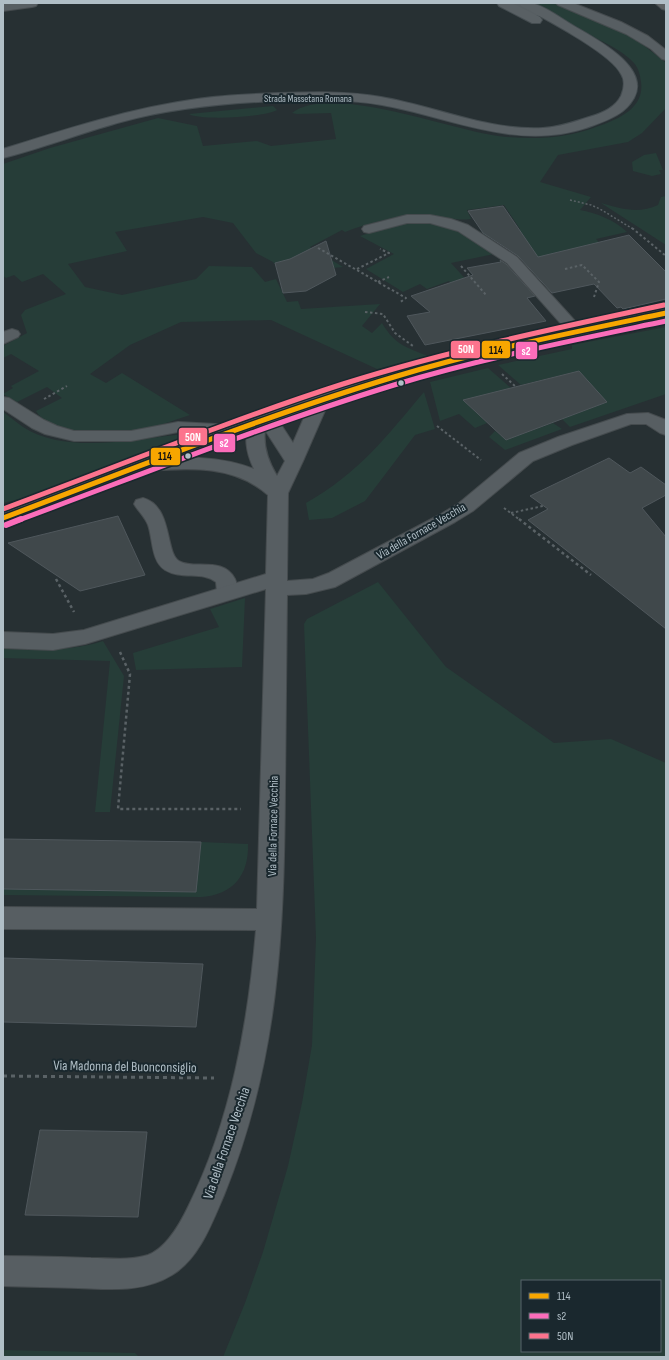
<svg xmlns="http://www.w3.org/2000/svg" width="669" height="1360" viewBox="0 0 669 1360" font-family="'Sofia Sans Condensed',sans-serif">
	<rect width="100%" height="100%" fill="#273033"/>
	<g fill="#263d38" fill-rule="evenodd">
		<path d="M 532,3 L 554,3 L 608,24 L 637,40 L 666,63 L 666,108 L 642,133 L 628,142 L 558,155 L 540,182 L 591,197 L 580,210 C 596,213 615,220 627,232 L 596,239 L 608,252 L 580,259 L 569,249 L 552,254 L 569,271 L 524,258 L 507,246 L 482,234 L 520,229 L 504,205 L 467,210 L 471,219 C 456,221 447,217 432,216 C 402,214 373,221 345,232 L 342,230 L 310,247 L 343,267 L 283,273 L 273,262 L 256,253 L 233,223 L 203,217 L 115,232 L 127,251 L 68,264 L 85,287 L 122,295 L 196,279 L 209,266 L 252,267 L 265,282 L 276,279 L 287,302 L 298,301 L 301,309 L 380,304 L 362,326 L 372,333 L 382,323 C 395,345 406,347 428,356 L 377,369 L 271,320 L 181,322 L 130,345 L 90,374 L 106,383 L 122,373 L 190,415 C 172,421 153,428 134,431 C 107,435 52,437 36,411 L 62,398 L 47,387 L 17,402 L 3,394 L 13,388 L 11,386 L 39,371 L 11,354 L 3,358 L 3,346 L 27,333 L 21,315 L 25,310 L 66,294 L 43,274 L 22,282 L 14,275 L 6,278 L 3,276 L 3,164 L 50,148 L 158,118 L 197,126 L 203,146 L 257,141 L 271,146 L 336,139 L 331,113 L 297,114 L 292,113 C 331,83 450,130 498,136 C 529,140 566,139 596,127 C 616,120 645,109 641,82 C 640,75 639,69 634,63 C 624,52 609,45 596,38 C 575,27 554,15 532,3 Z"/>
		<path d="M 273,106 L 277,110 C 267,117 200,121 189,114 Z"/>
		<polygon points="656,153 663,170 659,170 661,174 652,176 633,171 632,162 644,155"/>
		<path d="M 666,196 L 666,245 L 601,203 C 621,209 639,214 658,205 L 661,197 Z"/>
		<path d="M 408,223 C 448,222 463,233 494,254 L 451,263 L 480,295 L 466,295 L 449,281 L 427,289 L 420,284 L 403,292 L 366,269 L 394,254 L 360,236 L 391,226 Z"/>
		<polygon points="666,327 666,394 570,427 562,419 607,402 579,371 521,385 498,365 572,349 572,345"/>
		<polygon points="488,368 511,388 463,400 487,423 475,428 459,414 440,421 430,382"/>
		<path d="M 424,392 L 435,429 L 415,435 L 365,501 L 332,518 L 309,520 L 306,503 C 359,473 386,437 424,392 Z"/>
		<path d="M 3,412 C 10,417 16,422 23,427 C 66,455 136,439 184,434 L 188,436 L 28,497 L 3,503 Z"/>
		<polygon points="553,423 562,429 505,450 489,437 495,431 506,440"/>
		<path d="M 378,582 L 446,667 L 554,743 L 611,739 L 666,763 L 666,1357 L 223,1357 L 245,1303 L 263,1252 L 288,1166 L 302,1103 L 312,1045 L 316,938 L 304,624 L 307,619 ZM 522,1281 L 660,1281 L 660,1351 L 522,1351 Z"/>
		<polygon points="245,598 242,667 136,670 133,653 219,627 210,609"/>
		<path d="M 103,641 L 124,676 L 110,812 L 95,812 L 110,661 L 3,658 L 3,649 C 37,649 70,652 103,641 Z"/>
		<path d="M 201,842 L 248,844 C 249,875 233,895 201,897 L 3,895 L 3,889 L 195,892 Z"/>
		<polygon points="3,1350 135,1353 139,1357 3,1357"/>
	</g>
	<g fill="#40484b" stroke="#4f575c">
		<polygon points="503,206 538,257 629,235 666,272 666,299 623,309 621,307 617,308 594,284 552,293 518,256 483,233 468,211"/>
		<polygon points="326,241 336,275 306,291 283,293 275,263 290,259"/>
		<polygon points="500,260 506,264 535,296 527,298 546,321 425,345 407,316 430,312 411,296 473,275 467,268 501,262"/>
		<polygon points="579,371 607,402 506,440 463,400"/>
		<polygon points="609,458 630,473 641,467 666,485 666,495 642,508 666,537 666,629 528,520 548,509 530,496"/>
		<polygon points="118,516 145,575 80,591 8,543"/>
		<polygon points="3,839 201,842 196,892 3,889"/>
		<polygon points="3,958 203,964 196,1027 3,1022"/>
		<polygon points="40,1130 147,1132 138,1217 25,1215"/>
	</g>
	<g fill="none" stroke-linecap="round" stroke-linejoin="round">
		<g stroke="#454b4e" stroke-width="2">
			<g id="lane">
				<polygon points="556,3 573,3 621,22 648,36 666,50 666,60 662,59 651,49 626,34 558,5"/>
				<polygon points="407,215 430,215 451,219 468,225 517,257 585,332 583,335 577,337 571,335 507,263 458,231 430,223 407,223 369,233 364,232 362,229 364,226"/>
				<polygon points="12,329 18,331 20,334 18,337 3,344 3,332"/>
				<polygon points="3,397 9,398 44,420 57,426 74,431 131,431 178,422 234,425 240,426 243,430 240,434 234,435 178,432 131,441 74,441 45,434 32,428 3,409"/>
				<path d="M 143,498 C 173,506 165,553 179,561 C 195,570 223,556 235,579 C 238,585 237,591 234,597 L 227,599 L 220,597 L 217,592 L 216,582 C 203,571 181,580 165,570 C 151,561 153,539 148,525 C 145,517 138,511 134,504 L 136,500 Z"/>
			</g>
		</g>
		<g stroke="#454b4e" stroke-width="2">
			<g id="street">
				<polygon points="3,3 38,3 36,6 32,7 3,11"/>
				<path d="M 510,3 C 523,3 533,6 545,9 L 547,12 L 545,15 C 533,18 522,11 512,6 Z"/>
				<path d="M 321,394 L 327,395 L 330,399 L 303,461 L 288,493 L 287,581 L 313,579 L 329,573 L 441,514 L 459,503 L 519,453 L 558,437 L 627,414 L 648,413 L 666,420 L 666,435 L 660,433 L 646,424 L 631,424 L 572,445 L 533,461 L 473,511 L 455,522 L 335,587 L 306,594 L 287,595 C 286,660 286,724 285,789 C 284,933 279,1060 224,1195 C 212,1223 199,1259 172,1275 C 143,1293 110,1289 78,1288 C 53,1287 28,1287 3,1286 L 3,1256 C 32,1256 61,1257 91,1258 C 109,1258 130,1261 148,1255 C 167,1248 181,1222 189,1205 C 231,1120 248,1024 256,930 L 3,929 L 3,907 L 257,909 L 266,589 L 85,644 L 53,650 L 3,648 L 3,632 L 53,634 L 84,630 L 266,574 L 268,495 C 233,464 188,468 144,471 L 137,469 L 135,465 L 137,461 L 144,459 C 181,457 218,455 254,469 C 246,453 242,433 253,417 L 259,416 L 280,423 L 293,443 L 312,399 L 315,395 ZM 265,430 L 285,461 L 277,476 C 268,461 263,447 265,430 Z"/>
			</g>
		</g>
		<g stroke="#454b4e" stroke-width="2">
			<path id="secondary" d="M 666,308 L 666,318 L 475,360 L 363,392 L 230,438 L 3,524 L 3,511 C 131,464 257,412 387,373 C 479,346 573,327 666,308 Z"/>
		</g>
		<g stroke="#444c50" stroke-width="2">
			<g id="primary">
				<polygon points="497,3 512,3 540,17 542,20 540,23 532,23 499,6"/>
				<path d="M 519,3 C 524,3 530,2 535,4 C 549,9 562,19 574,26 C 596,39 651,67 634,98 C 630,105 624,111 617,115 C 607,121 597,124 586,128 C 516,151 450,117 382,105 C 348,99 313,100 279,101 C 225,103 173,108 121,122 C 81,133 43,148 3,158 L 3,149 C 66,129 131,108 197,99 C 224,95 252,94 279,93 C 313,92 348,91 381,97 C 435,106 488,131 543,128 C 559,127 574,122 589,117 C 600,114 615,108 621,96 C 624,89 625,80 621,74 C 611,53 543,18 521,6 Z"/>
				<polygon points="27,503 34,505 37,509 34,513 3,518 3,506"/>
			</g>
		</g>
		<g stroke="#444b4f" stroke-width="2">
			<polygon id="highway" points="655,3 666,3 666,10 662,9"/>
		</g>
		<polyline stroke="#5a6266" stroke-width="1.5" stroke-dasharray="2 2" stroke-linecap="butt" points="570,200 591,205 600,209 633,229"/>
		<g stroke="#5a6266" stroke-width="2" stroke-dasharray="2.5 2.5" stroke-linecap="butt">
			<polyline points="632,228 666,256"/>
			<polyline points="318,248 406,298 399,303"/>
			<polyline points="461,266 486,295"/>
			<polyline points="357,269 389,253 380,249"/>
			<polyline points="565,269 582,265 599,282 594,297"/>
			<polyline points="378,282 389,277"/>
			<polyline points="365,312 383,314 395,333 413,346"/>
			<polyline points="502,374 516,387"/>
			<polyline points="44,399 67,386"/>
			<polyline points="437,426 481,460"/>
			<polyline points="504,508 520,520"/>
			<polyline points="511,513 543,506"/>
		</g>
		<g stroke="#5a6266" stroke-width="2.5" stroke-dasharray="3 3" stroke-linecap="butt">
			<polyline points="519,519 591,575"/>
			<polyline points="56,579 74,612"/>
			<polyline points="120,652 130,674 118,809 241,809"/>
		</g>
		<polyline stroke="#5a6266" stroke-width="3" stroke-dasharray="4 4" stroke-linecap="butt" points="3,1076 214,1078"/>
		<use href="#lane" fill="#575e62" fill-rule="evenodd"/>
		<use href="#street" fill="#575e62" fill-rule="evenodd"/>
		<use href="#secondary" fill="#5a6267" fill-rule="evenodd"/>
		<use href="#primary" fill="#596064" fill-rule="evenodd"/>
		<use href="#highway" fill="#5c6062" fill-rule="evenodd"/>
		<g stroke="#1a282e" stroke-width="8">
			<path id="bus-1" d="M 3,518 C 133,469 261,417 394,377 C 483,350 575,332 666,313"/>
		</g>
		<g stroke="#1a282e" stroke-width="8">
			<path id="bus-2-far1" d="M 19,520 C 143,474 267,424 394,385 C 483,358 575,340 666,321"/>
		</g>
		<g stroke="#1a282e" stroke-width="9">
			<polyline id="bus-2" points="6,525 21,519"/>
		</g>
		<g stroke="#1a282e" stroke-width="8">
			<path id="bus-3" d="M 3,509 C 116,467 228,421 343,384 C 448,351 556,328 664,305"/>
		</g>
		<use href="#bus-1" stroke="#f7a600" stroke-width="5"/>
		<use href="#bus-2-far1" stroke="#fb6dba" stroke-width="5"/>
		<use href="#bus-2" stroke="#fb6dba" stroke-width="6"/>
		<use href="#bus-3" stroke="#fc738d" stroke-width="5"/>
	</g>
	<g fill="#b0bec6" stroke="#1a282e" stroke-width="1.5">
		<circle cx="401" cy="383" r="3.5"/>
		<circle cx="188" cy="456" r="3.5"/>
	</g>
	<g text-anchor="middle" stroke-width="4" stroke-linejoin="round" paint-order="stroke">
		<g font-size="10" fill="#b0bec6" stroke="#1a282e">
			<text x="308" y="102">Strada Massetana Romana</text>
		</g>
		<g font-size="12" fill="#b0bec6" stroke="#1a282e">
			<text transform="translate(421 531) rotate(-30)" y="4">Via della Fornace Vecchia</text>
			<text transform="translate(273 826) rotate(-89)" y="4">Via della Fornace Vecchia</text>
		</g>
		<g font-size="14" fill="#b0bec6" stroke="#1a282e">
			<text transform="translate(125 1066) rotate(1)" y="5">Via Madonna del Buonconsiglio</text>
			<text transform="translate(226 1143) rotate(-71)" y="5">Via della Fornace Vecchia</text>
		</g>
	</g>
	<g stroke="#1a282e" stroke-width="1.5">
		<rect x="450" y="340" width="31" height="19" rx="4" fill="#fc738d"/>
		<rect x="481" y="340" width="30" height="19" rx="4" fill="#f7a600"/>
		<rect x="515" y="341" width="23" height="19" rx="4" fill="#fb6dba"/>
		<rect x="178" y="427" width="30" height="19" rx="4" fill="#fc738d"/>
		<rect x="213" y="433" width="23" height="20" rx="4" fill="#fb6dba"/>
		<rect x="150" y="447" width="31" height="19" rx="4" fill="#f7a600"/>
	</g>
	<g font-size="11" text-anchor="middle" font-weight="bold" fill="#fff">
		<text x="466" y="353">50N</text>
		<text x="526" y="355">s2</text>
		<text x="193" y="441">50N</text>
		<text x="224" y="447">s2</text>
	</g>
	<g font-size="11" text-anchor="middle" font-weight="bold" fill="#111">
		<text x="496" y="354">114</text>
		<text x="165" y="460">114</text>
	</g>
	<rect width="669" height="1360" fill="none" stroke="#b0bec6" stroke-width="8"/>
	<rect x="521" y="1280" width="140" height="72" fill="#1a282e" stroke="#56646b"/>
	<rect x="529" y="1293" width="20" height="6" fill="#f7a600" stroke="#56646b"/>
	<text x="557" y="1300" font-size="12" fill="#b0bec6">114</text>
	<rect x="529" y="1313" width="20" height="6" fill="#fb6dba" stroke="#56646b"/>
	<text x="557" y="1320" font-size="12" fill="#b0bec6">s2</text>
	<rect x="529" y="1333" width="20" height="6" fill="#fc738d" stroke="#56646b"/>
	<text x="557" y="1340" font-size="12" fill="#b0bec6">50N</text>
</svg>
